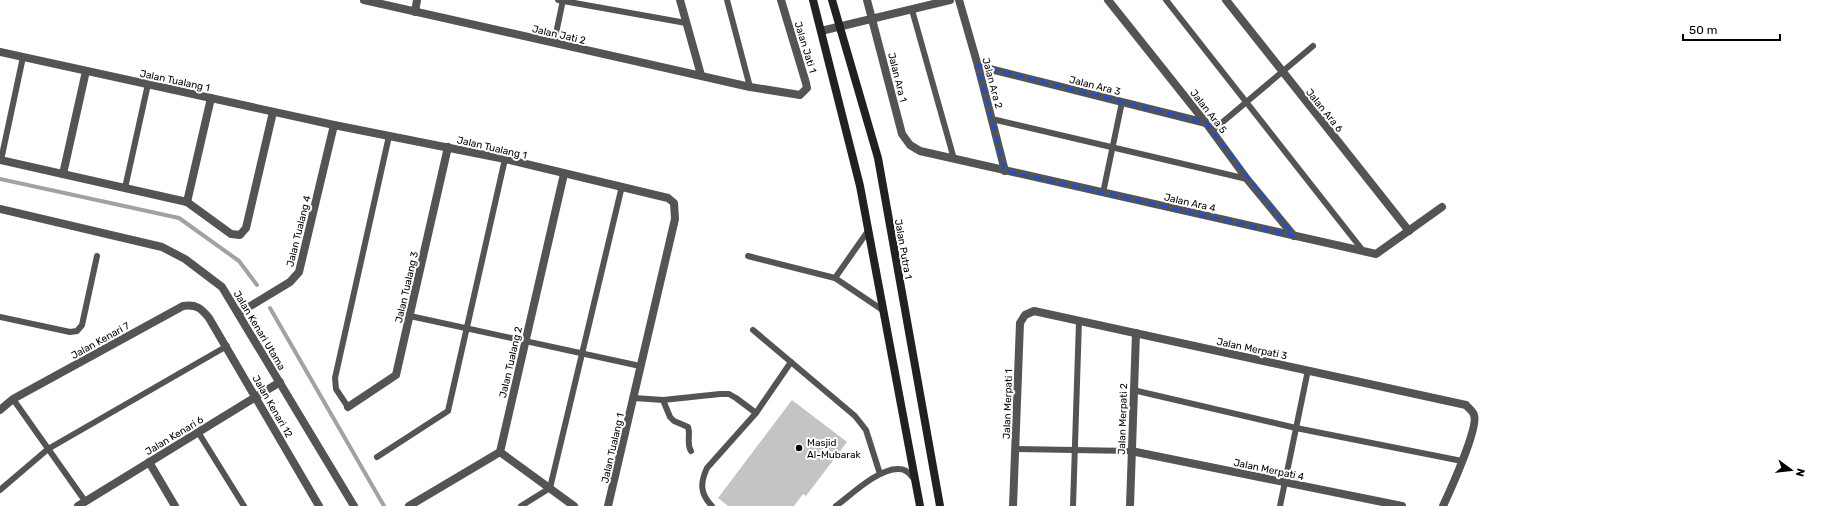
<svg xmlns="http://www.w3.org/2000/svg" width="1827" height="506" viewBox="0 0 1827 506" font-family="Rubik,sans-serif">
	<rect width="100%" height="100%" fill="#fff"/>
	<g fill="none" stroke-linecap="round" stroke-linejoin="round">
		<g stroke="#a2a2a2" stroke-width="4">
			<polyline points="0,179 179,218 239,261 257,285"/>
			<polyline points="270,308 384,506"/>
		</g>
	</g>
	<polygon fill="#c4c4c4" points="792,400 847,442 806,496 803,494 794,506 728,506 718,498"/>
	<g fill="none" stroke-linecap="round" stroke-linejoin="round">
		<g stroke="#545454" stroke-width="6">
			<polyline points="558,0 686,23"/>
			<polyline points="727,0 750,87"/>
			<polyline points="1166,0 1364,252"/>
			<polyline points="912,10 954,159"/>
			<polyline points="554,43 563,0"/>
			<polyline points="992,119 1247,179"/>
			<polyline points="1212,131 1313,46"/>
			<polyline points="1,160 23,57"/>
			<polyline points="125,188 148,84"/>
			<polyline points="1103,193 1122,102"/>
			<polyline points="748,256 835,278 868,231"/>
			<polyline points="835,278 884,311"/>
			<polyline points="410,316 640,366"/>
			<polyline points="0,317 70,332 77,331 82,325 97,256"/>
			<polyline points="753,330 855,416 866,430 880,474"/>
			<polyline points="1133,390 1296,428 1462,461"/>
			<polyline points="634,398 663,400 720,394 729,394 736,398 756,413"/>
			<polyline points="13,399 85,501"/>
			<path d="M 663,400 L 670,417 L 674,421 L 688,427 C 691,435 686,443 691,451"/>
			<polyline points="348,407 336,389 335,378 389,136"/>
			<polyline points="198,432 244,506"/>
			<polyline points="1015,449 1131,451"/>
			<polyline points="377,457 448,411 505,159"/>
			<polyline points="0,490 48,449 227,346"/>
			<polyline points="521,506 550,488 622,186"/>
			<path d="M 712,506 C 700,494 700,483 707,468 L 756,413 L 791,362"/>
			<path d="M 836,506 C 852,494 879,468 899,469 C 906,469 910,474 914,479"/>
			<polyline points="1073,506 1079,321"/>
			<polyline points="1280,506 1308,370"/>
		</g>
		<g stroke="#545454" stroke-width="8">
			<polyline points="364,0 750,87 800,95 807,88 806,83 781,0"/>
			<polyline points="680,0 701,75"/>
			<polyline points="867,0 902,134 910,145 920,151 1376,254 1442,207"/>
			<polyline points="959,0 978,66 1005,171"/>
			<polyline points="1108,0 1206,123 1247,179 1294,236"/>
			<polyline points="1226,0 1409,231"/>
			<polyline points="415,12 417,0"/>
			<polyline points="821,31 950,0"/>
			<polyline points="0,52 334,125 505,159 668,198 674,203 675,219 608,506"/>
			<polyline points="978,66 1206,123"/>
			<polyline points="0,160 187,202 231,234 240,235 246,228 273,112"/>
			<polyline points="63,174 86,71"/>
			<polyline points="187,202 211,98"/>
			<polyline points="0,209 162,247 185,259 222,287 354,506"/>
			<polyline points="239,313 290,282 299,272 334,125"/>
			<polyline points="348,407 396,375 448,147"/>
			<path d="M 0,410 L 13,399 L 183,306 C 196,304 201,308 209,318 L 319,506"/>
			<polyline points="1131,451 1402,506"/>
			<polyline points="500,452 574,506"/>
			<polyline points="149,462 175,506"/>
			<polyline points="78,506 280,382"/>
			<polyline points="409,506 500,452 564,174"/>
			<path d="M 1013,506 L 1020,323 L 1025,315 L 1034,311 L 1466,405 C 1468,408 1473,411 1474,415 C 1479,427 1450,491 1443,506"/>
			<polyline points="1130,506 1136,333"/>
		</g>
		<g stroke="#212121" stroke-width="8">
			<polyline points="813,0 860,186 920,506"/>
			<polyline points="832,0 878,158 940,506"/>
		</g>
	</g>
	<path fill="none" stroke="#1d4ed8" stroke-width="3" stroke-dasharray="8 5" stroke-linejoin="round" d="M 978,66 L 1206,123 L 1294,236 L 1005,171 Z"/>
	<circle fill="#000" stroke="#fff" stroke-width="1.5" cx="799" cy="448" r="4"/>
	<g text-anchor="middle" stroke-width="4" stroke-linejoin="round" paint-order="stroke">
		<g font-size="10" fill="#000" stroke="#fff">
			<text transform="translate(559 34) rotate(13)" y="4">Jalan Jati 2</text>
			<text transform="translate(806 47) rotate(73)" y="4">Jalan Jati 1</text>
			<text transform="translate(898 77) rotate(76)" y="4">Jalan Ara 1</text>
			<text transform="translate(175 80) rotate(12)" y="4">Jalan Tualang 1</text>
			<text transform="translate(993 83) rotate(75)" y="4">Jalan Ara 2</text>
			<text transform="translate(1095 85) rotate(14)" y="4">Jalan Ara 3</text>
			<text transform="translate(1325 110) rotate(51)" y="4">Jalan Ara 6</text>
			<text transform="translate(1209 111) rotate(52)" y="4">Jalan Ara 5</text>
			<text transform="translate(492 147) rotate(13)" y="4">Jalan Tualang 1</text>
			<text transform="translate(1190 202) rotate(13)" y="4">Jalan Ara 4</text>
			<text transform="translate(298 231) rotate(-76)" y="4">Jalan Tualang 4</text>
			<text transform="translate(904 249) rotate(80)" y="4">Jalan Putra 1</text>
			<text transform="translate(406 287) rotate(-77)" y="4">Jalan Tualang 3</text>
			<text transform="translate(260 330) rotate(59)" y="4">Jalan Kenari Utama</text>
			<text transform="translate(100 340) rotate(-29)" y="4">Jalan Kenari 7</text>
			<text transform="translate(1252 348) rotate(12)" y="4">Jalan Merpati 3</text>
			<text transform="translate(510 362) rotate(-77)" y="4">Jalan Tualang 2</text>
			<text transform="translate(1007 404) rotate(-88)" y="4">Jalan Merpati 1</text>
			<text transform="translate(273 406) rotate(60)" y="4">Jalan Kenari 12</text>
			<text transform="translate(1122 419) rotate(-88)" y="4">Jalan Merpati 2</text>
			<text transform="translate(174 435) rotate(-31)" y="4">Jalan Kenari 6</text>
			<text transform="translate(612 448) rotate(-77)" y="4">Jalan Tualang 1</text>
			<text transform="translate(1269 469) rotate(12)" y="4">Jalan Merpati 4</text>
		</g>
		<g font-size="10" fill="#000" stroke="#fff" text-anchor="start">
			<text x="807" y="446">Masjid<tspan x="807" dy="12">Al-Mubarak</tspan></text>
		</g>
	</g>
	<g transform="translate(1791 470) rotate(105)" stroke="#ffffff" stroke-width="3" paint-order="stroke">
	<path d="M0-3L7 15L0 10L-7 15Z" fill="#000000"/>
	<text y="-6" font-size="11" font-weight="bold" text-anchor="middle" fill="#000000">N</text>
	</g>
	<path d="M1683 34v6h97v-6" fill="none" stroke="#000000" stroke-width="2"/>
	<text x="1689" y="34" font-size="12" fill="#000000" stroke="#ffffff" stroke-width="3" paint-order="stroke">50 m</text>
</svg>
